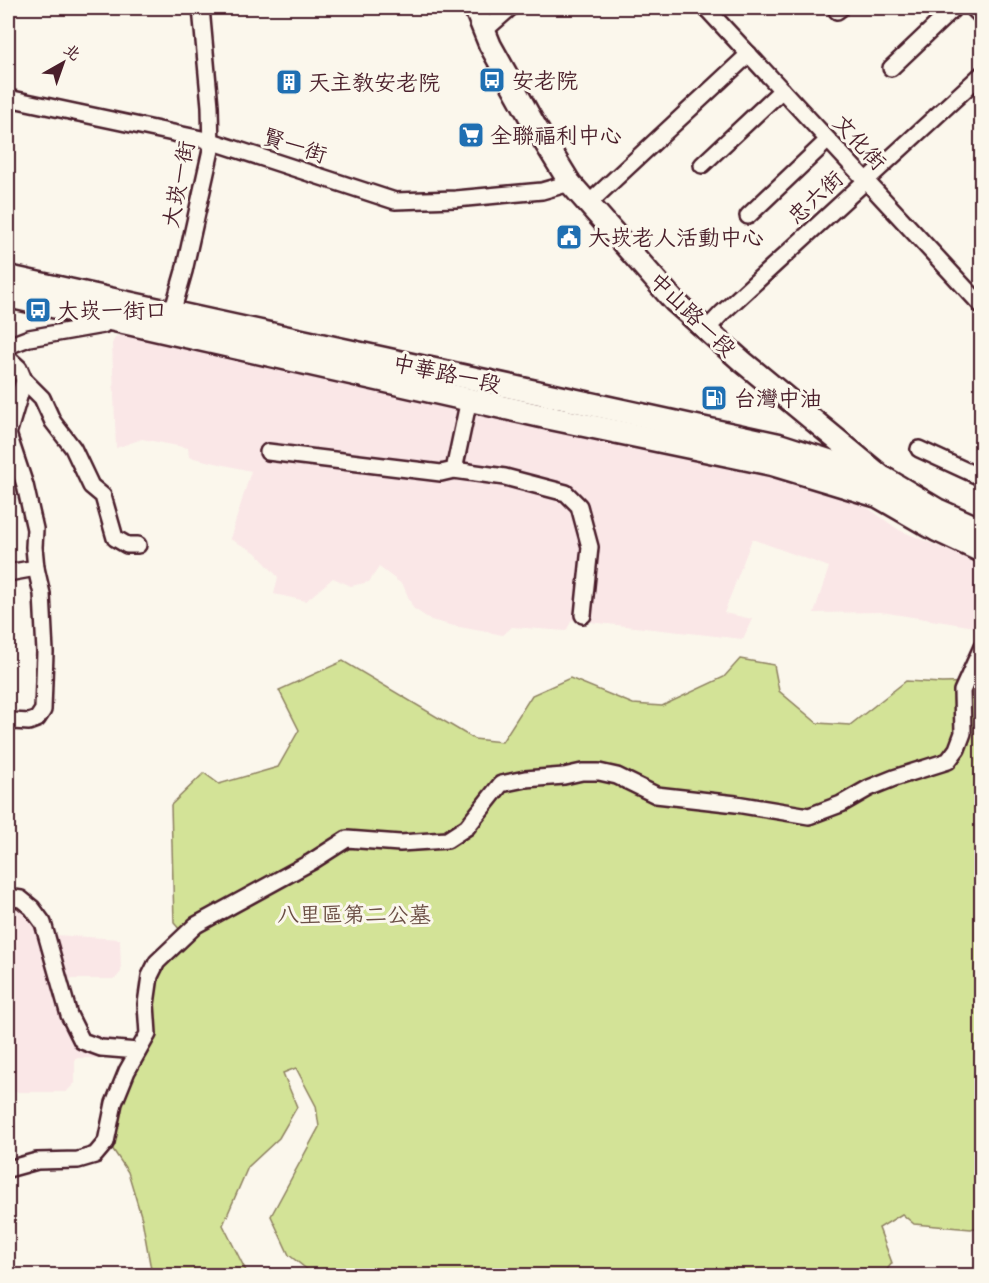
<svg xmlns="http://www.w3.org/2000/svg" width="989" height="1283" viewBox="0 0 989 1283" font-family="'Shantell Sans','LXGW WenKai TC',sans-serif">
	<rect width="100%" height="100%" fill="#fbf7ec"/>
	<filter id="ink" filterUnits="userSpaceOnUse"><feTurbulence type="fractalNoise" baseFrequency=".0167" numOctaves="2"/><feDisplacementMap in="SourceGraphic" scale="12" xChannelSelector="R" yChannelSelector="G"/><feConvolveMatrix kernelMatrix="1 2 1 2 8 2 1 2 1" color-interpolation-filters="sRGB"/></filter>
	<g filter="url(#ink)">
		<g fill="#fae7e7">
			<polygon points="124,333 812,484 868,508 899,530 981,564 981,625 975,627 881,612 814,613 829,567 752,539 724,613 752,619 743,639 572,620 566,631 512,627 503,635 454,626 431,620 413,608 403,585 379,567 369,582 351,586 333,578 306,601 274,594 278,577 255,552 230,539 251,471 189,457 188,448 142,439 116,448 112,344 115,337"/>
			<polygon points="8,894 35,903 55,935 120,939 121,972 115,979 66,979 80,1031 130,1042 121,1058 75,1058 75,1083 66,1092 8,1092"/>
		</g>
		<polygon fill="#d3e397" stroke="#8e8161" stroke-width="1.5" points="740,659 774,665 779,691 817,723 850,725 906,681 942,683 981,682 981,1226 971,1229 914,1224 902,1214 879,1228 892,1263 883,1275 312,1275 309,1271 289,1255 271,1216 319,1127 316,1106 296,1068 283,1073 297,1107 279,1138 248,1167 223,1225 248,1275 152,1275 142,1219 128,1172 110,1145 129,1078 153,1024 155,985 161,967 187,938 174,923 171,805 204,773 219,784 278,767 299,730 279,690 343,661 474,739 502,742 532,695 570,678 633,704 662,706 724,677"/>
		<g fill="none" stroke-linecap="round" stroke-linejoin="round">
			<g stroke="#4a1f2b" stroke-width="20">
				<g id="street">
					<polyline points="706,8 982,306"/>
					<polyline points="973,8 982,17"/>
					<polyline points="837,11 841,8"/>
					<polyline points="485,30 510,8"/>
					<polyline points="891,68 954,8"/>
					<polyline points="8,98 211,141 395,201 456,199 542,191 570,183"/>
					<polyline points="702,165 782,90"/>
					<polyline points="588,204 749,54"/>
					<polyline points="748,216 828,140"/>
					<polyline points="170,320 184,271 211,150 210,106 201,8"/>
					<polyline points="706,330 722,313 982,74"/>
					<polyline points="8,346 29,338 103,325 108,315"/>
					<polyline points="8,358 19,368 24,380 8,434 25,485 35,529 34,547 36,568 42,594 45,652 43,710 37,719 29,722 12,721"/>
					<polyline points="24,380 42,398 53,422 73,448 91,486 103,496 115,538 127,545 138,545"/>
					<polyline points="919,449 982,478"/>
					<polyline points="268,452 441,473 454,470 469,399"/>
					<polyline points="454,470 505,477 566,493 579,506 590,547 583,615"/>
					<polyline points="8,573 36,568"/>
					<polyline points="8,897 21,899 32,908 43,923 69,1015 82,1041 101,1048 138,1051"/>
					<polyline points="8,1169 37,1161 78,1160 95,1155 106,1142 114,1103 127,1071 148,1034 146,1004 150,976 157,962 196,925 311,862 347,839 400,843 447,840 467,827 501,784 525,779 564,776 582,772 599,772 617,776 656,795 736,804 809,816 841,804 869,788 894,778 948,761 957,749 963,733 962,691 982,647"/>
				</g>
			</g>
			<g stroke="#4a1f2b" stroke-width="26">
				<polyline id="secondary" points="475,8 490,45 535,126 570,183 674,301 743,362 882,477"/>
			</g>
			<g stroke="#4a1f2b" stroke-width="27">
				<g id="primary">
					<polyline points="8,277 779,445 885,479 937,510 982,530"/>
					<polyline points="8,296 546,417 772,464 878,496 937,530 982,551"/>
				</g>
			</g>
			<use href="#street" stroke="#fbf7ec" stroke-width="15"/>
			<use href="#secondary" stroke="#fbf7ec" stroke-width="21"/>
			<use href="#primary" stroke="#fbf7ec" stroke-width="22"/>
		</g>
	</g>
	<defs>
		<g id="bus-square" transform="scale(1.35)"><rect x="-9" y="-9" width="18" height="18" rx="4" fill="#1f6fb2" stroke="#fbf7ec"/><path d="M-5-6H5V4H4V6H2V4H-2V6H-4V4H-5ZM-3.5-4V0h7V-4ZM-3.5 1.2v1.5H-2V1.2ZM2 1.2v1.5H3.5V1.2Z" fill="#fff"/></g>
		<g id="building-square" transform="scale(1.35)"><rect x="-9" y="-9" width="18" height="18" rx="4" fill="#1f6fb2" stroke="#fbf7ec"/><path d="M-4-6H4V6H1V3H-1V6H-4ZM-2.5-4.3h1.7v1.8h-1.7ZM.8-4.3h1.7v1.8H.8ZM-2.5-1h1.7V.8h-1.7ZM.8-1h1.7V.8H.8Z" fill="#fff"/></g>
		<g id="supermarket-square" transform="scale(1.35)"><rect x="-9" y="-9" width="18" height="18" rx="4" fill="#1f6fb2" stroke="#fbf7ec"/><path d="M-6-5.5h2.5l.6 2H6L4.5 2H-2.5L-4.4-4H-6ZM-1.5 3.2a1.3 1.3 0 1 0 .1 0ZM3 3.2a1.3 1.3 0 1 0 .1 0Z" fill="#fff"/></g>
		<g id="civic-square" transform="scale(1.35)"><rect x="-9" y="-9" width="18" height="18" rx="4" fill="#1f6fb2" stroke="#fbf7ec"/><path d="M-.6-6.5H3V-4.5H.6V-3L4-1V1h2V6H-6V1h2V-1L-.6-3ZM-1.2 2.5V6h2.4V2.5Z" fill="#fff"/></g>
		<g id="fuel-square" transform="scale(1.35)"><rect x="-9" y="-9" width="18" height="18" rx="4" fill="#1f6fb2" stroke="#fbf7ec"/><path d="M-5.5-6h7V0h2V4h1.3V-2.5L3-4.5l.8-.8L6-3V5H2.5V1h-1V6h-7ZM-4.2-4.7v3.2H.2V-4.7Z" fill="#fff"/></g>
	</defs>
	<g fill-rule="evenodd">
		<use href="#bus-square" x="492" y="80"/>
		<use href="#building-square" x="289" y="82"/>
		<use href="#supermarket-square" x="471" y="135"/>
		<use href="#civic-square" x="569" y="237"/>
		<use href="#bus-square" x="38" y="310"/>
		<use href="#fuel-square" x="714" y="398"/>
	</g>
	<g text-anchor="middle" stroke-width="6" stroke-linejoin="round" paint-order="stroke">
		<g font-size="22" fill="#4a1f2b" stroke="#fbf7ec" text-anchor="start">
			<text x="512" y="88">安老院</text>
			<text x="308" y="90">天主教安老院</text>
			<text x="490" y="143">全聯福利中心</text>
			<text x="588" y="245">大崁老人活動中心</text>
			<text x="57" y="318">大崁一街口</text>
			<text x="734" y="406">台灣中油</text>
		</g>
		<g font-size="22" fill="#4a1f2b" stroke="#fbf7ec">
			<text transform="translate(860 142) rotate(47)" y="8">文化街</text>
			<text transform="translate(295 145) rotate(18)" y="8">賢一街</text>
			<text transform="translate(178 184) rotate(-79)" y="8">大崁一街</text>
			<text transform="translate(815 197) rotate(-43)" y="8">忠六街</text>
			<text transform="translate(693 314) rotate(44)" y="8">中山路一段</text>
			<text transform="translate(447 373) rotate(12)" y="8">中華路一段</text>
		</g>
		<g font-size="22" fill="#6c5046" stroke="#fbf7ec">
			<text x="354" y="922">八里區第二公墓</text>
		</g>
	</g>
	<rect width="989" height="1283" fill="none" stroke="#fbf7ec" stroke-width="30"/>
	<rect x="15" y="15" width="959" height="1253" fill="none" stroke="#4a1f2b" stroke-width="2" filter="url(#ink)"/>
	<g transform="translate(63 63) rotate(40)" stroke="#fbf7ec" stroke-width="4.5" paint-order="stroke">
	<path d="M0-4.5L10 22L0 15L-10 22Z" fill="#4a1f2b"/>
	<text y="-9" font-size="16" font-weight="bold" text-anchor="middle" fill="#4a1f2b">北</text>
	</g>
</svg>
